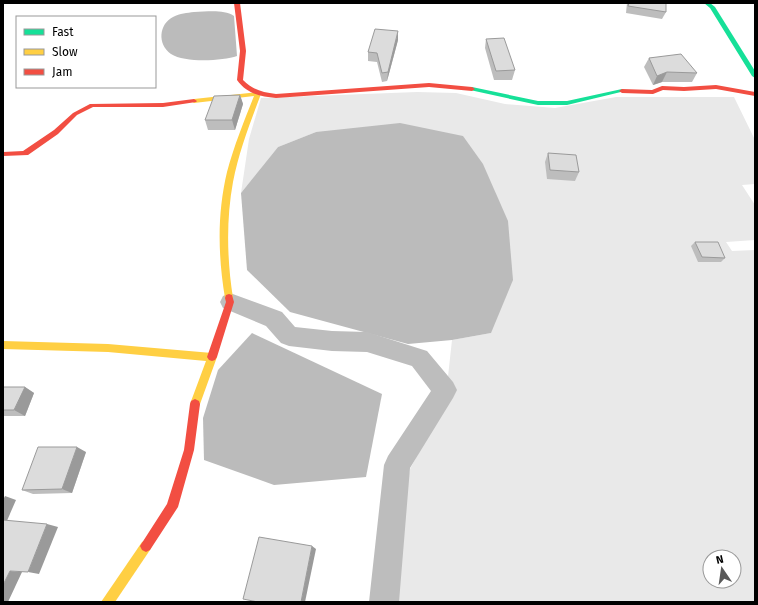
<svg xmlns="http://www.w3.org/2000/svg" width="758" height="605" viewBox="0 0 758 605" font-family="'Fira Sans',sans-serif">
	<rect width="100%" height="100%" fill="#fff"/>
	<path fill="#e9e9e9" fill-rule="evenodd" d="M 417,92 L 456,93 L 505,104 L 555,108 L 616,97 L 734,97 L 755,140 L 755,184 L 742,185 L 755,205 L 755,240 L 726,242 L 732,251 L 755,250 L 755,602 L 395,602 L 395,540 L 410,469 L 445,404 L 452,340 L 491,333 L 316,132 L 278,147 L 241,193 L 249,139 L 261,98 ZM 710,557 L 734,557 L 734,581 L 710,581 Z"/>
	<g fill="#bbb">
		<path d="M 194,12 C 207,12 223,9 234,16 L 237,56 C 222,61 185,63 171,54 C 157,44 159,24 173,17 C 180,13 187,13 194,12 Z"/>
		<polygon points="400,123 463,136 483,164 508,221 513,280 491,333 452,340 408,344 290,312 247,270 241,193 278,147 316,132"/>
		<polygon points="252,333 382,394 366,477 274,485 204,460 203,418 218,370"/>
	</g>
	<g fill="none" stroke-linecap="round" stroke-linejoin="round">
		<polygon fill="#bdbdbd" fill-rule="evenodd" points="230,293 282,312 295,327 332,331 367,332 427,351 453,382 457,390 453,398 410,468 399,602 369,602 384,465 388,456 431,391 412,366 367,352 332,351 289,346 281,343 266,326 223,308 220,302 223,296"/>
		<g fill="#16e098" fill-rule="evenodd">
			<polygon points="704,3 710,3 715,7 755,71 755,78 752,76 710,8"/>
			<polygon points="472,87 538,101 567,101 622,89 625,91 567,105 538,105 470,90 470,88"/>
		</g>
		<g fill="#ffcf43" fill-rule="evenodd">
			<path d="M 258,92 L 261,94 C 250,123 239,151 233,182 C 226,220 227,260 233,298 L 232,301 L 226,301 L 225,298 C 218,256 217,214 227,172 C 234,146 244,121 254,96 L 194,103 L 191,101 L 194,99 Z"/>
			<polygon points="3,341 108,344 212,353 215,354 217,357 200,404 199,407 195,409 191,407 190,404 206,361 108,352 3,349"/>
			<polygon points="146,540 150,542 152,546 150,550 115,602 101,602 142,542"/>
		</g>
		<g fill="#f24e42" fill-rule="evenodd">
			<path d="M 234,3 L 240,3 L 246,51 L 243,80 C 253,90 262,92 276,94 L 429,83 L 472,87 L 475,89 L 472,91 L 429,87 L 276,98 C 260,96 247,94 237,80 L 240,51 Z"/>
			<polygon points="716,85 755,92 755,96 716,89 684,91 663,90 653,94 622,93 619,91 622,89 652,90 662,86 684,87"/>
			<polygon points="194,99 197,101 196,102 163,107 93,107 77,115 58,134 28,155 3,156 3,152 23,151 54,130 73,113 90,104 163,103"/>
			<polygon points="229,294 232,295 234,302 217,357 215,360 212,361 209,360 207,357 226,302 225,298 226,295"/>
			<polygon points="195,399 199,401 200,404 194,450 178,507 150,550 146,552 142,550 140,546 167,504 184,450 190,404 191,401"/>
		</g>
	</g>
	<g fill="#bdbdbd">
		<polygon points="627,3 666,3 666,12 662,19 626,13"/>
		<polygon points="486,39 515,70 512,80 494,80 485,48"/>
		<polygon points="398,40 387,81 382,82 377,62 368,61 368,52"/>
		<polygon points="649,58 697,73 692,82 662,82 653,85 644,67"/>
		<polygon points="240,95 243,104 235,130 208,130 205,120"/>
		<polygon points="548,153 579,172 575,181 547,179 545,162"/>
		<polygon points="695,242 725,258 721,262 698,262 691,246"/>
		<polygon points="3,387 25,387 34,393 25,416 3,416"/>
		<polygon points="86,452 72,493 33,494 22,490"/>
	</g>
	<g fill="#9a9a9a">
		<polygon points="398,31 398,40 387,81 388,72"/>
		<polygon points="667,72 662,82 653,85 657,76"/>
		<polygon points="240,95 243,104 235,130 232,120"/>
		<polygon points="25,387 34,393 25,416 14,410"/>
		<polygon points="77,447 86,452 72,493 62,489"/>
		<polygon points="5,496 16,500 6,523 3,522 3,500"/>
		<polygon points="47,524 58,527 39,574 28,572"/>
		<polygon points="312,546 316,549 305,602 301,602"/>
		<polygon points="10,571 22,572 8,602 3,602 3,585"/>
	</g>
	<g fill="#dcdcdc" stroke="#9a9a9a">
		<polygon points="629,3 666,3 666,12 628,6"/>
		<polygon points="375,29 398,31 388,72 382,73 377,53 368,52"/>
		<polygon points="504,38 515,70 496,71 486,39"/>
		<polygon points="681,54 697,73 667,72 657,76 649,58"/>
		<polygon points="240,95 232,120 205,120 214,96"/>
		<polygon points="548,153 576,155 579,172 550,170"/>
		<polygon points="695,242 718,242 725,258 702,257"/>
		<polygon points="3,387 25,387 14,410 3,410"/>
		<polygon points="38,447 77,447 62,489 22,490"/>
		<polygon points="3,520 47,524 28,572 10,571 3,585"/>
		<polygon points="259,537 312,546 301,602 258,602 243,599"/>
	</g>
	<rect width="758" height="605" fill="none" stroke="#000000" stroke-width="8"/>
	<rect x="16" y="16" width="140" height="72" fill="#ffffff" stroke="#999999"/>
	<rect x="24" y="29" width="20" height="6" fill="#16e098" stroke="#999999"/>
	<text x="52" y="36" font-size="12" fill="#000000">Fast</text>
	<rect x="24" y="49" width="20" height="6" fill="#ffcf43" stroke="#999999"/>
	<text x="52" y="56" font-size="12" fill="#000000">Slow</text>
	<rect x="24" y="69" width="20" height="6" fill="#f24e42" stroke="#999999"/>
	<text x="52" y="76" font-size="12" fill="#000000">Jam</text>
	<g transform="translate(722 569) rotate(347)"><circle r="19" fill="#ffffff" stroke="#999999"/>
	<path d="M0-3L7 15L0 10L-7 15Z" fill="#595959"/>
	<text y="-6" font-size="11" font-weight="bold" text-anchor="middle" fill="#000000">N</text>
	</g>
</svg>
